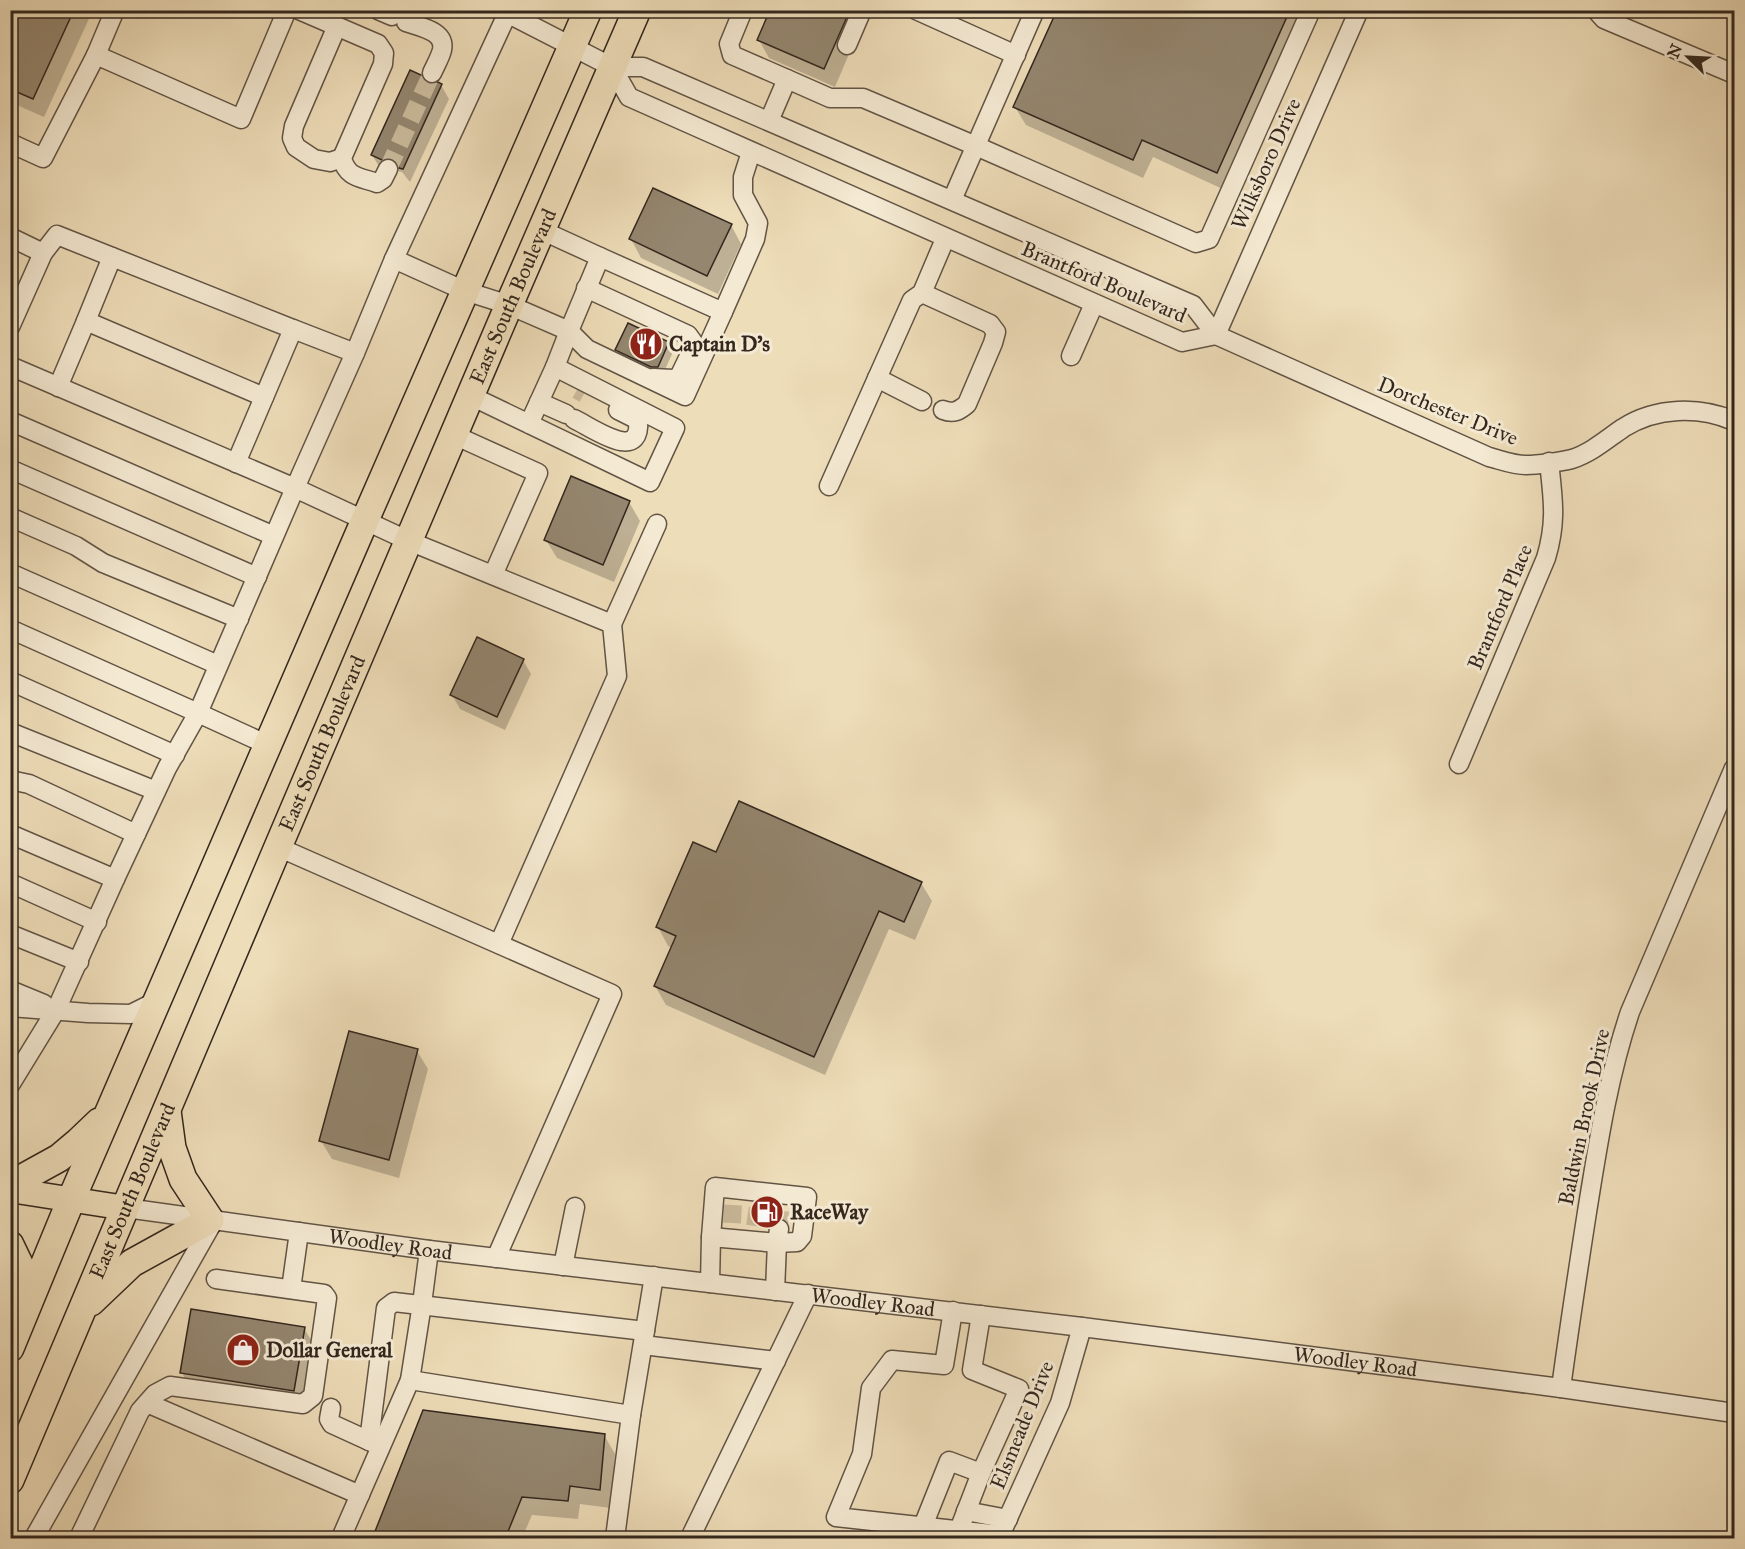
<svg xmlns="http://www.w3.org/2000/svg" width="1745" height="1549" viewBox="0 0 1745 1549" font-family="'IM FELL Great Primer',serif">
	<rect width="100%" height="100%" fill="#eeddb9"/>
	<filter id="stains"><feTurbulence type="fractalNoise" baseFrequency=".00333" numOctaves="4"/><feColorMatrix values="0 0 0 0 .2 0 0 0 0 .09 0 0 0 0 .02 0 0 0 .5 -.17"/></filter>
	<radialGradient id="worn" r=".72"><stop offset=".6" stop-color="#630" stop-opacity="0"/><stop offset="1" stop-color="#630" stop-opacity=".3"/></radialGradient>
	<g fill="#0003">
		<polygon points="10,10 93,10 44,117 10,102"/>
		<polygon points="771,10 852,10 861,26 835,87 769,58 759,40"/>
		<polygon points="1058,10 1309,10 1227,191 1153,157 1143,178 1026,125 1015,107"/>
		<polygon points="423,82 433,86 441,85 449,99 410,182 402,172 380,168 372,155"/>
		<polygon points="731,225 741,244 718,294 641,258 631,239"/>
		<polygon points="668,343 673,352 662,376 622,359 617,350"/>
		<polygon points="629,502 640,521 614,582 557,558 546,540"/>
		<polygon points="523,660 531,674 505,730 460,709 452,695"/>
		<polygon points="717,854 921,883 932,901 915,940 889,929 825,1075 666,1005 655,986 672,948 668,946 658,927"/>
		<polygon points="417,1051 428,1069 399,1178 332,1159 321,1141"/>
		<polygon points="304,1328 315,1347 304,1409 193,1392 182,1373"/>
		<polygon points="604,1435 615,1454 611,1508 580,1504 578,1519 532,1515 522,1538 373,1538"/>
	</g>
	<g fill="#94866f" stroke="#33271e" stroke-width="1.5">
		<polygon points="10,10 74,10 33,99 10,89"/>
		<polygon points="770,10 850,10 824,69 757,40"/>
		<polygon points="1057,10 1290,10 1217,173 1142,140 1133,160 1013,107"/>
		<polygon points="410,70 421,75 423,79 427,83 433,84 438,82 442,84 403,169 399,168 397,162 392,159 387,158 382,160 371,155"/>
		<polygon points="653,188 732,224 707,276 629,239"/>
		<polygon points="628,323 669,342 658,367 651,367 615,350"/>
		<polygon points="571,476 630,501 603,565 544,540"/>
		<polygon points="477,637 524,659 497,717 450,695"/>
		<polygon points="739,801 922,882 904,922 879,911 814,1057 654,986 676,936 656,927 693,842 716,852"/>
		<polygon points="349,1031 418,1049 389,1160 319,1141"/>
		<polygon points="191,1309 305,1327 294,1391 180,1373"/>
		<polygon points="423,1410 605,1434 600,1490 570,1486 568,1501 522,1497 505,1539 372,1539"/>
	</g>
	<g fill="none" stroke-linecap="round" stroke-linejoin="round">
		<g stroke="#c9b99a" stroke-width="18" stroke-dasharray="18 9" stroke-linecap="butt">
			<polyline points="388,169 432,73"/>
			<polyline points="577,390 584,394"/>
			<polyline points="732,1223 733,1203"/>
			<polyline points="755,1226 758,1206"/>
			<polyline points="779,1229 780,1209"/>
		</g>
		<g stroke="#625445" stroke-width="21">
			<g id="minor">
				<path d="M 299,10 L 378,44 L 384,53 L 383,64 L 342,158 C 347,178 360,177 377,183 L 383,179 L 388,169"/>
				<polyline points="378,10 392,16"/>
				<polyline points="501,10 612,67 643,67 1193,305 1216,335"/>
				<polyline points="743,10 729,44 732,55 787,79 769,121"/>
				<polyline points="916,10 1016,55"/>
				<polyline points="1596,10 1604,19 1734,74"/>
				<path d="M 406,22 C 420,27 446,31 442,50 C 440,58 435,66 432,73"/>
				<polyline points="337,26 294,126 292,138 296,147 314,159 330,162 342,158"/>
				<polyline points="847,45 862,10"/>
				<polyline points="96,55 115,10"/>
				<polyline points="612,67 629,97 1182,342 1216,335"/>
				<polyline points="787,79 830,98 863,98 976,146 1196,243 1209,239 1311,10"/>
				<polyline points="10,143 43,158 96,55 241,119 287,10"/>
				<polyline points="952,200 1035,10"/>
				<polyline points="10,237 43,253"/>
				<polyline points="112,257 86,321 264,397"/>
				<polyline points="600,257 723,312 755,239 758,223 743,195 743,177 751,152"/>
				<polyline points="394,259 509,10"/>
				<polyline points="586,288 688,335 693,342 694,346 679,377 673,379 653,378"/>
				<path d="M 922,293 L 990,324 L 996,332 L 993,343 L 967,404 C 959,411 953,414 943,410"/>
				<polyline points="10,327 43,253 57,235 293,329 236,463"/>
				<polyline points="293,329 355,353"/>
				<path d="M 1216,335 L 1489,457 C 1501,460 1513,465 1526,465 C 1538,465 1560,462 1572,459 C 1591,453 1607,439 1623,428 C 1656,407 1699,406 1734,421"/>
				<polyline points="1216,335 1359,10"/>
				<polyline points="1071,356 1094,304"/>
				<polyline points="10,366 295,488 355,353 394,259 465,291 509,305 569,331 600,257 541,230"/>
				<polyline points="555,367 569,331 587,349 685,396 723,312"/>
				<polyline points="877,378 922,401"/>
				<polyline points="58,387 86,321"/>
				<polyline points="471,396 650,482 675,428 555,367 529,424"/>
				<polyline points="539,402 566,414"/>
				<path d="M 574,419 C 593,428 642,464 638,420 L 618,410"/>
				<polyline points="10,421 274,536"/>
				<polyline points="454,435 538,473 493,575"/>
				<polyline points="10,469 257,577"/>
				<polyline points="829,486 912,300 922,293 945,239"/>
				<polyline points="10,517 76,546 103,563 239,619"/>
				<polyline points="10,573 218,665"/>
				<polyline points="612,624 657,524"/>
				<polyline points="10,629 198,713 167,768 115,879 56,1010 10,1085"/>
				<polyline points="10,681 175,755"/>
				<polyline points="10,732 156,791"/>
				<polyline points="268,745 198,713 295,488 409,541 612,624 617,676 499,944"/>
				<path d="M 1459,764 L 1546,558 C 1557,521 1553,499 1549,462"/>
				<polyline points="10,780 29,784 136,834"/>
				<polyline points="10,834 115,879"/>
				<polyline points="278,847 612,994 496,1258"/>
				<polyline points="10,883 97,922"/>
				<polyline points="10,934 79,962"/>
				<polyline points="10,990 44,1004"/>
				<polyline points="10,1007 88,1013 131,1014 157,1001"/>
				<path id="s1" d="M 126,1208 L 429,1250 L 1082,1327 L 1561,1388 L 1734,1413"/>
				<polyline points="711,1237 715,1187 807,1197 802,1236 797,1242 777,1243 779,1229"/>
				<polyline points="429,1250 422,1304 410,1380 631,1415 654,1276"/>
				<polyline points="563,1266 575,1207"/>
				<polyline points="710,1283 711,1237 777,1243 775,1291"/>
				<polyline points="291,1289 299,1232"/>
				<polyline points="953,1311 944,1365 892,1360 871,1388 862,1454 836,1517 1001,1535"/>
				<polyline points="643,1345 776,1361"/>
				<path d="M 1561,1388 C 1569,1329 1578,1270 1587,1212 C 1598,1144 1608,1077 1630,1012 L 1734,768"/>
				<polyline points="147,1403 360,1495"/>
				<polyline points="331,1408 329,1419 332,1424 378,1445"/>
				<polyline points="369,1441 386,1308 394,1302 645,1331"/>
				<polyline points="966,1511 1008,1519"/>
				<polyline points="923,1526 949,1461 981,1473"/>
				<polyline points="959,1530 981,1473 1019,1389 972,1370 981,1315"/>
				<polyline points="34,1538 214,1220"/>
				<polyline points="79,1538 140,1411 155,1394 170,1386 303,1404 313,1396 327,1298 324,1294 216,1279"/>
				<polyline points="341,1538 410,1380"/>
				<polyline points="615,1538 631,1415"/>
				<polyline points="690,1538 808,1294"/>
				<polyline points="999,1538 1060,1403 1082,1327"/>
			</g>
		</g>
		<g stroke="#33271e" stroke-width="27">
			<polyline id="major" points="10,1190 126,1208"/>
		</g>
		<g stroke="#33271e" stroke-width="30">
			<g id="highway">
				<polyline points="10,1185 59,1158 78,1142 99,1122"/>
				<polyline points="10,1245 21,1268 20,1308"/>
				<polyline points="91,1302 132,1263 210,1220 183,1179 172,1148 167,1111"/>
				<polyline points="10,1348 71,1200 365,520 588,10"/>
				<path id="s2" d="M 10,1480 L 278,847 L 509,305 L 637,10"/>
			</g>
		</g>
		<use href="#minor" stroke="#f4e9d2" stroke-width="18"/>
		<use href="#major" stroke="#eeddb9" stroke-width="24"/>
		<use href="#highway" stroke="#eeddb9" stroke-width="27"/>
	</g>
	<defs>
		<g id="restaurant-disc" transform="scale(1.725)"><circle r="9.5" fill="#8f2418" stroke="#f4e9d2"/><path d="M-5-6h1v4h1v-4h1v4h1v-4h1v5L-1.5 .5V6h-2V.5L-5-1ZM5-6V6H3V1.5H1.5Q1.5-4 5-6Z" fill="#fff"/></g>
		<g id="fuel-disc" transform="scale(1.725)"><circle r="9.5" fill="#8f2418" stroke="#f4e9d2"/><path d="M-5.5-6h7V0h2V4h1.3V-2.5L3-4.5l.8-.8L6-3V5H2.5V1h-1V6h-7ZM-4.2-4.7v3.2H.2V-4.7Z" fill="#fff"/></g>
		<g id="shop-disc" transform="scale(1.725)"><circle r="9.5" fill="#8f2418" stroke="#f4e9d2"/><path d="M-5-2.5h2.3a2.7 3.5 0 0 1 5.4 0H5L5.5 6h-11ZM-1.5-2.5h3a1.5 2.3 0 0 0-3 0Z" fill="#fff"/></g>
	</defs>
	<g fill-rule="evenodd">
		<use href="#restaurant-disc" x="646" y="344"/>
		<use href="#fuel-disc" x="767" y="1212"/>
		<use href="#shop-disc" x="243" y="1350"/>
	</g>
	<g text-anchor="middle" stroke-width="6" stroke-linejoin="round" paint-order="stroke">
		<g font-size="21" fill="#33271e" stroke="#f4e9d2">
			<text transform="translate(1266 164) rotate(-66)" y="7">Wilksboro Drive</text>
			<text transform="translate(1104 282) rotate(23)" y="7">Brantford Boulevard</text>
			<text dy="7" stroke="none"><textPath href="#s2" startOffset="1286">East South Boulevard</textPath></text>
			<text transform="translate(1448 411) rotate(22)" y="7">Dorchester Drive</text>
			<text transform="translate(1500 607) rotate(-67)" y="7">Brantford Place</text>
			<text dy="7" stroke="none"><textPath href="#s2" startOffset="800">East South Boulevard</textPath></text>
			<text transform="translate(1584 1117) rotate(-78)" y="7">Baldwin Brook Drive</text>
			<text dy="7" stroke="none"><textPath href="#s2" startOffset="314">East South Boulevard</textPath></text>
			<text dy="7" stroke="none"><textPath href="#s1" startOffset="267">Woodley Road</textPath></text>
			<text dy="7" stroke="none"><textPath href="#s1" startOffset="753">Woodley Road</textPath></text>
			<text dy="7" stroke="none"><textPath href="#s1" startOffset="1239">Woodley Road</textPath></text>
			<text transform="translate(1022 1425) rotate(-68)" y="7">Elsmeade Drive</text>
		</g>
		<g font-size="21" font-weight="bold" fill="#33271e" stroke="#f4e9d2" text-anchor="start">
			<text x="669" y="351">Captain D's</text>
			<text x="790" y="1219">RaceWay</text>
			<text x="266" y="1357">Dollar General</text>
		</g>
	</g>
	<rect width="1745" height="1549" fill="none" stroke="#eeddb9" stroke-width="36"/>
	<rect x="12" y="12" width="1721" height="1525" fill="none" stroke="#33271e" stroke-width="3"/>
	<rect x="18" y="18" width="1709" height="1513" fill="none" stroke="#33271e" stroke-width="1.5"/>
	<g transform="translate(1688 57) rotate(294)" stroke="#f4e9d2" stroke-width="4.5" paint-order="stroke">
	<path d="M0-4.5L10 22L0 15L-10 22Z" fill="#33271e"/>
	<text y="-9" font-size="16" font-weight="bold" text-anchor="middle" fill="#33271e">N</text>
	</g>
	<rect width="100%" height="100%" filter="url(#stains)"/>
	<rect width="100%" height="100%" fill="url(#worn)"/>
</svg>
